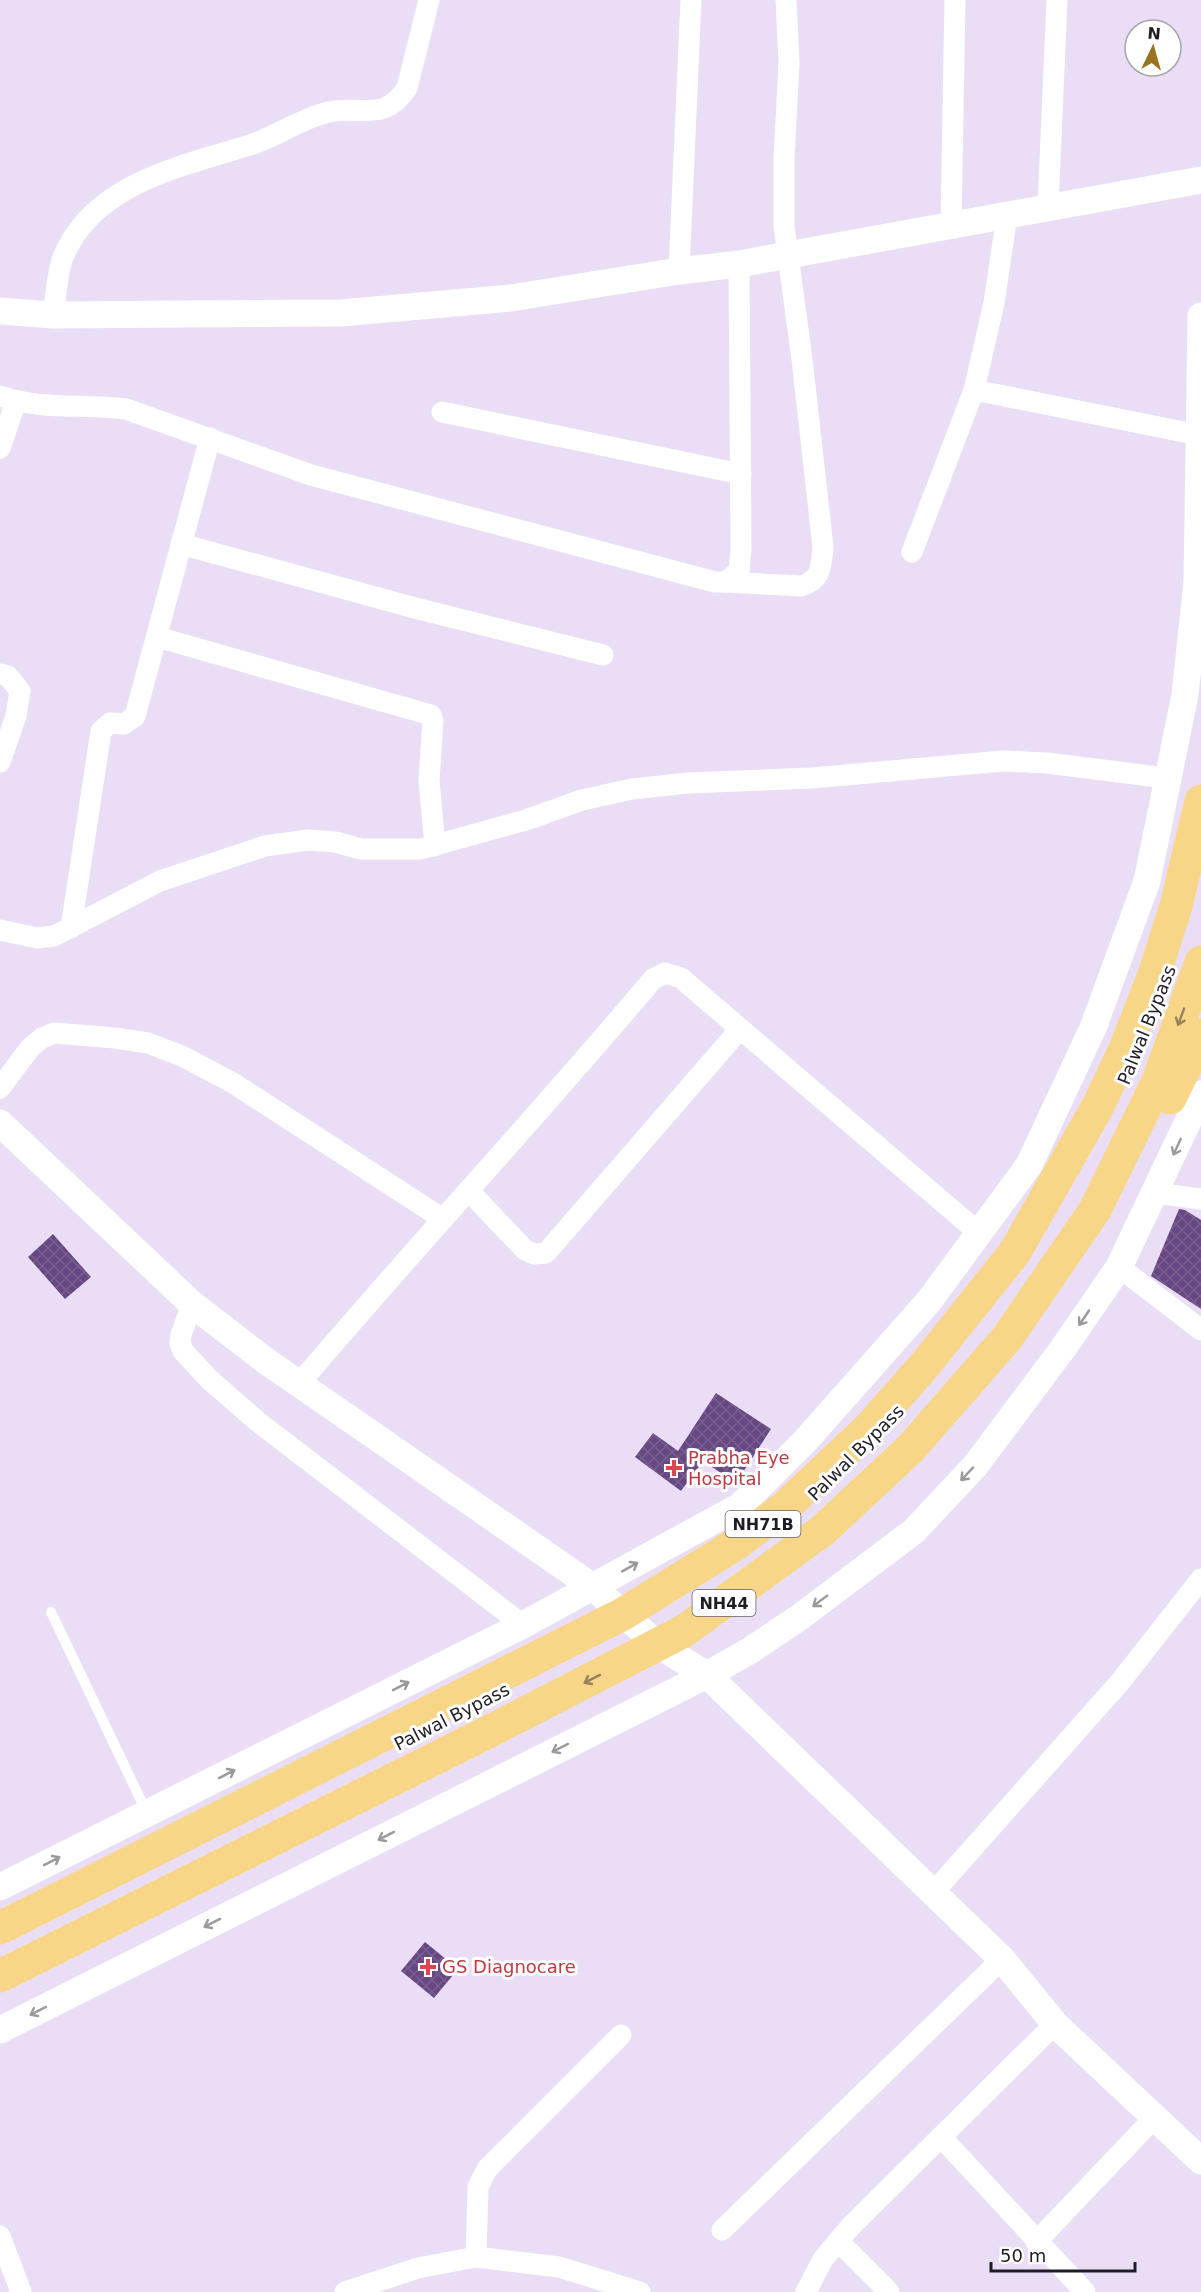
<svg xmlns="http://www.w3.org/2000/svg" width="1201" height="2292" viewBox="0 0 1201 2292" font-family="'DejaVu Sans',sans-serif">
	<defs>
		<pattern id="building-cross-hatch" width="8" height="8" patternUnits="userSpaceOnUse" patternTransform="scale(1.5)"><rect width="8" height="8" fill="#684883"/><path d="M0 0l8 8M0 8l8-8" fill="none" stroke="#795f8f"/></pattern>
	</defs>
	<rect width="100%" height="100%" fill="#eadef6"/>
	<g fill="url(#building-cross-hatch)">
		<polygon points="1179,1209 1185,1210 1201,1220 1201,1309 1151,1276"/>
		<polygon points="53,1234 91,1277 65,1299 28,1257"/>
		<polygon points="716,1393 771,1429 736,1483 703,1461 681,1491 635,1457 653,1433 678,1451"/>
		<polygon points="425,1942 458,1969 434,1998 401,1971"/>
	</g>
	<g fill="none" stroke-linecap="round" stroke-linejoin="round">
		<polyline stroke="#fff" stroke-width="10" points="51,1612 147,1813"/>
		<g stroke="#fff" stroke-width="21">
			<polyline points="1048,207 1057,0"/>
			<polyline points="951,225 955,0"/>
			<polyline points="679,271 691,0"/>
			<path d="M 53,315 C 56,297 57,274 63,257 C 94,182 184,166 253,144 C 279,135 302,118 329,112 C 361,105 384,123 407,88 L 429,0"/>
			<polyline points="974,390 1199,435"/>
			<path d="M 0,396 C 45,411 80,403 126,409 L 311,475 L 715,582 L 726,582 L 739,571 L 741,549 L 739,264"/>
			<polyline points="442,412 741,474"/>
			<polyline points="0,448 16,401"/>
			<polyline points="181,544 415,608 603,655"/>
			<polyline points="912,552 974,390 994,303 1007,215"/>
			<path d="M 726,582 L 801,586 C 822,580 821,566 823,547 L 802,359 L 784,226 L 784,159 L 789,63 L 786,0"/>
			<polyline points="157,637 431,715 433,721 429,780 435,846"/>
			<polyline points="0,674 8,676 20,691 16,716 0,762"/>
			<polyline points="71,928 101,731 110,723 124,724 135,716 210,438"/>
			<polyline points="0,930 37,938 54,936 160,881 265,846 308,840 335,842 361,849 421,849 526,820 582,800 632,789 688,783 812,778 1003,761 1047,763 1167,778"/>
			<polyline points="0,1088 30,1048 42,1038 54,1033 115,1038 148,1043 182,1056 233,1083 443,1219"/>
			<polyline points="469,1191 525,1250 534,1254 546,1253 740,1029"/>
			<polyline points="1155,1193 1201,1199"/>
			<polyline points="1119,1267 1201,1330"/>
			<polyline points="192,1304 181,1335 180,1343 183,1351 210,1380 257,1421 523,1625"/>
			<path d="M 299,1384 C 415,1247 538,1116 653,979 L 665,973 L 681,978 L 979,1233"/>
			<polyline points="932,1894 1120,1682 1201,1579"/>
			<polyline points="941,2137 1085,2292"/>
			<polyline points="722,2230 1002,1959"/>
			<polyline points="0,2236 21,2292"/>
			<polyline points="838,2241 889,2292"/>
			<polyline points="1036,2242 1155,2117"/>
			<polyline points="476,2257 478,2187 487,2169 621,2035"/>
			<polyline points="345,2292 418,2268 476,2257 559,2267 640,2292"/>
			<polyline points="806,2292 823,2259 851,2226 1055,2024"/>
		</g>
		<g stroke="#fff" stroke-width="27">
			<polyline points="0,311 53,315 341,313 511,298 679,271 739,264 1201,180"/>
			<polyline points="0,1123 192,1304 266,1361 593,1587 658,1645 707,1675 1002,1959 1055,2024 1201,2161"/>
			<polyline points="0,1887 523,1625 740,1506 806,1440 929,1301 1029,1165 1093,1028 1147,881 1185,695 1197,582 1201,316"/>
			<polyline points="0,2030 707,1675 751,1650 800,1617 914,1531 975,1466 1064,1347 1119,1267 1201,1094"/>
		</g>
		<g stroke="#f8d688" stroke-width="33">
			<polyline points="1170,1098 1201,1035"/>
			<polyline points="0,1928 623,1614 736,1544 785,1507 869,1428 924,1366 1015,1252 1098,1106 1125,1049 1154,975 1176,906 1201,801"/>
			<polyline points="0,1976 496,1728 684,1631 822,1531 911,1448 1007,1338 1095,1210 1158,1081 1201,962"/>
		</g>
	</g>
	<defs><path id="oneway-shaft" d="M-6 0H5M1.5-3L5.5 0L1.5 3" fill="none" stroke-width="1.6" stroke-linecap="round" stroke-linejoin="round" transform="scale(1.5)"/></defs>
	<g stroke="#97825b">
		<use href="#oneway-shaft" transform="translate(1181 1017) rotate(110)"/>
		<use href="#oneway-shaft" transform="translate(592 1679) rotate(153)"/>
	</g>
	<g stroke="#9b999d">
		<use href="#oneway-shaft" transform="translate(1177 1147) rotate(115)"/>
		<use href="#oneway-shaft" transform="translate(1084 1318) rotate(124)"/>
		<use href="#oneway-shaft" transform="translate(967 1474) rotate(133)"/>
		<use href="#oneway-shaft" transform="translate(630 1567) rotate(-29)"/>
		<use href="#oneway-shaft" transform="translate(820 1601) rotate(143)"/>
		<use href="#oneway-shaft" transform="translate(401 1686) rotate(-27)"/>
		<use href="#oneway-shaft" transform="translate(560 1748) rotate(153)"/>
		<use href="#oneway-shaft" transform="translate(227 1774) rotate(-27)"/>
		<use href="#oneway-shaft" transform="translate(386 1836) rotate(153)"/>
		<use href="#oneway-shaft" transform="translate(52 1861) rotate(-27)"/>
		<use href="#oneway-shaft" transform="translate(212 1923) rotate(153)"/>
		<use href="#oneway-shaft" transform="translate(38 2011) rotate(153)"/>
	</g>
	<g fill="#e0444e" stroke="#fff" stroke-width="2">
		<path d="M671 1459h6v6h6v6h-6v6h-6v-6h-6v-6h6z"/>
		<path d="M425 1958h6v6h6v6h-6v6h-6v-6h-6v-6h6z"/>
	</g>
	<g text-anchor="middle" stroke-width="6" stroke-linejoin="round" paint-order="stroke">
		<g fill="#fff" stroke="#636066" stroke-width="1.5">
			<rect x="725.5" y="1511" width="75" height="26" rx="4.5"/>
			<rect x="692.5" y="1590" width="63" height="26" rx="4.5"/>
		</g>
		<g font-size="16" font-weight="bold" fill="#201c25">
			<text x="763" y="1530">NH71B</text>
			<text x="724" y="1609">NH44</text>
		</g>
		<g font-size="18" fill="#201c25" stroke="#fff">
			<text transform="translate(1147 1025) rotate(-68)" y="6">Palwal Bypass</text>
			<text transform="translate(856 1453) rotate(-45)" y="6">Palwal Bypass</text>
			<text transform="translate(452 1717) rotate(-27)" y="6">Palwal Bypass</text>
		</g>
		<g font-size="18" fill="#be3a42" stroke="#fff" text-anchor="start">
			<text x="688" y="1464">Prabha Eye<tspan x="688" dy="21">Hospital</tspan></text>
			<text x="442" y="1973">GS Diagnocare</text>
		</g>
	</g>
	<g transform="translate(1153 48) rotate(5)"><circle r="28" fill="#ffffff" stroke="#a6a4a8" stroke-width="1.5"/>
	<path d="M0-4.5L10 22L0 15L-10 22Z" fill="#99731e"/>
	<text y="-9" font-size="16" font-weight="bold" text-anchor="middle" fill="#201c25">N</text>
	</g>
	<path d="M991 2262v9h144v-9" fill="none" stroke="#201c25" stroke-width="3"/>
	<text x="1000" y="2262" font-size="18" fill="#201c25" stroke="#ffffff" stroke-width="4.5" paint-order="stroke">50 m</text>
</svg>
